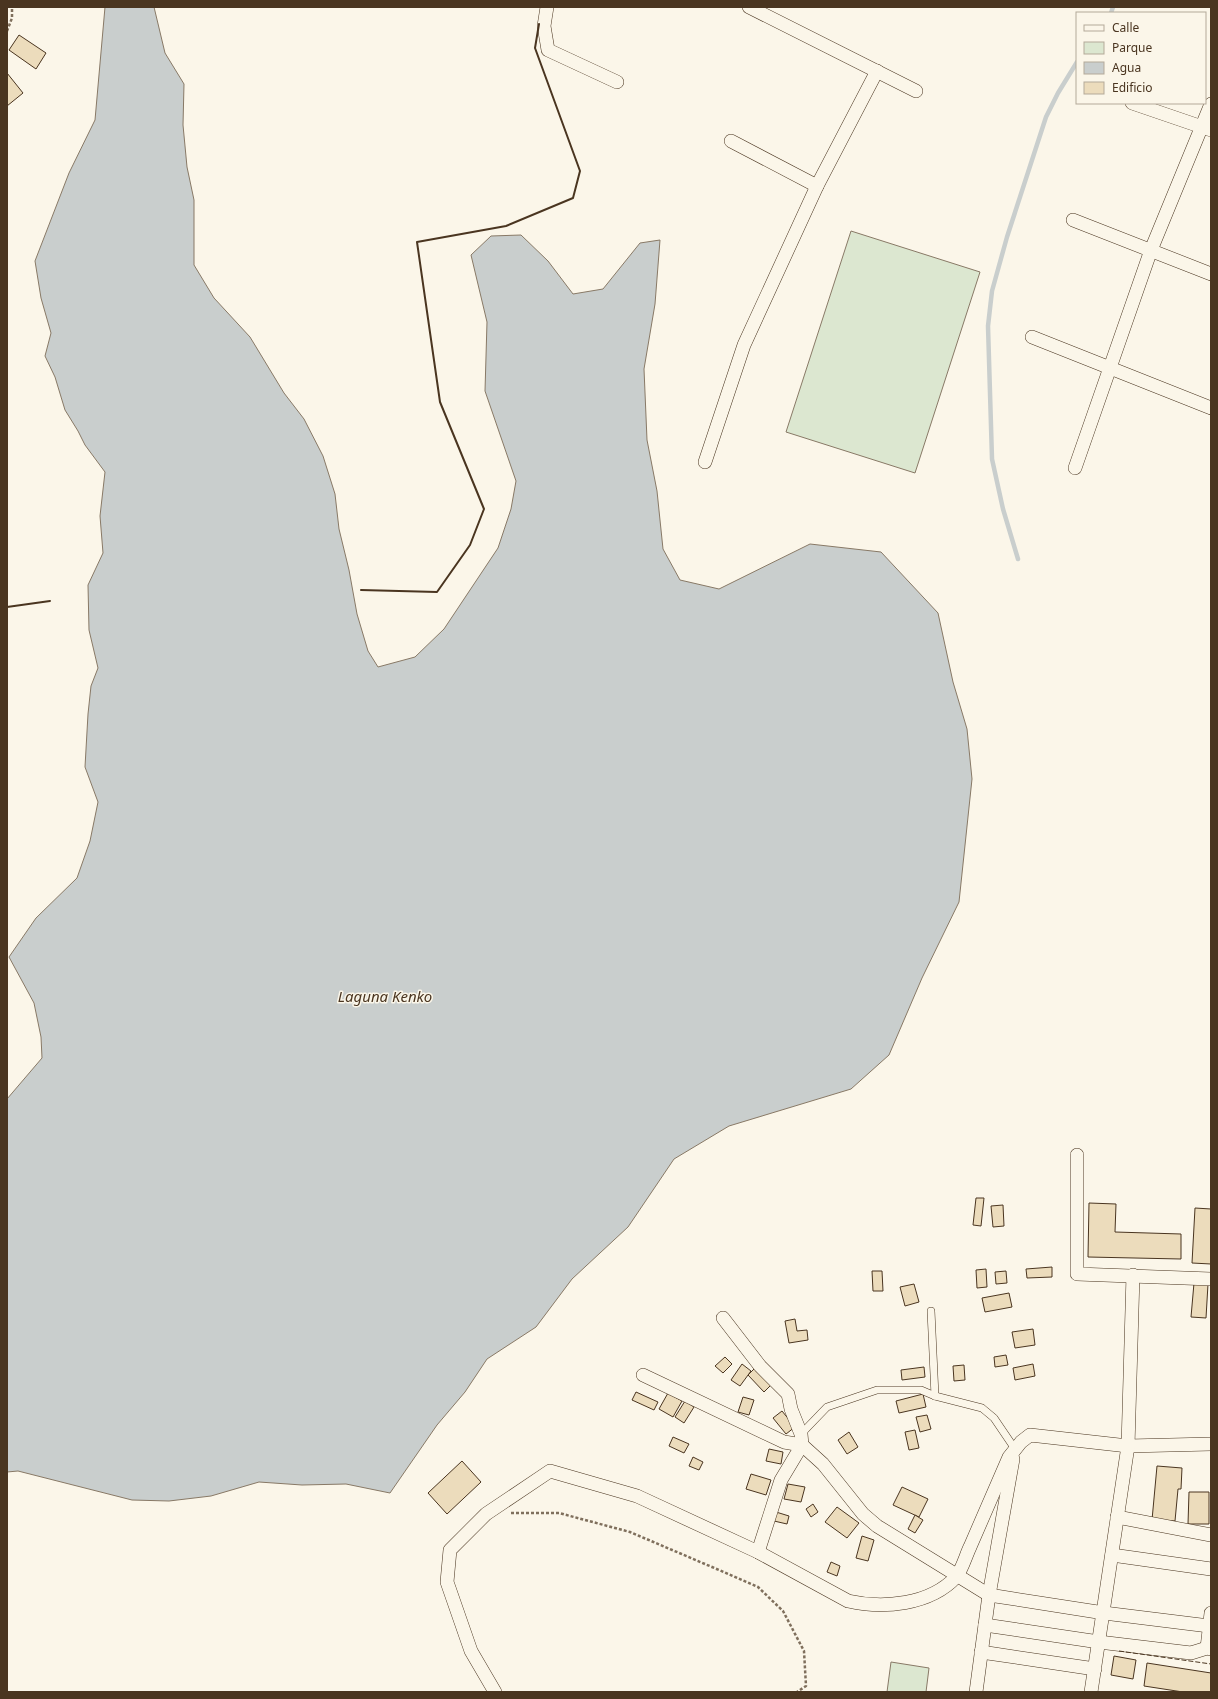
<svg xmlns="http://www.w3.org/2000/svg" width="1218" height="1699" viewBox="0 0 1218 1699" font-family="'Noto Sans',sans-serif">
	<rect width="100%" height="100%" fill="#fbf6e9"/>
	<g fill="#dce7d0" stroke="#887966">
		<polygon points="851,231 980,272 915,473 786,432"/>
		<polygon points="891,1662 929,1668 926,1692 887,1692"/>
	</g>
	<polygon fill="#c9cecd" stroke="#887966" points="105,7 154,7 165,53 184,84 183,125 187,167 194,200 194,265 214,298 250,337 284,393 304,419 323,456 335,494 339,529 349,570 357,614 368,651 378,667 415,657 444,629 498,548 511,509 516,481 485,391 487,322 471,255 491,236 521,235 548,261 573,294 603,289 640,243 660,240 655,304 644,369 647,440 657,491 663,549 680,580 719,589 810,544 881,552 938,613 953,682 967,729 972,779 959,902 922,978 889,1055 851,1089 729,1126 674,1159 628,1227 572,1279 536,1327 487,1359 465,1392 437,1425 390,1493 346,1484 302,1485 259,1482 211,1496 169,1501 132,1500 18,1471 7,1472 7,1099 42,1058 41,1037 34,1003 9,957 36,918 77,878 90,841 98,802 85,767 88,714 91,686 98,668 89,630 88,585 103,553 100,516 105,472 85,445 78,431 65,410 55,377 45,356 51,333 41,298 35,261 69,173 95,120"/>
	<g fill="none" stroke-linecap="round" stroke-linejoin="round">
		<g stroke="#c9cecd" stroke-width="4.5">
			<polyline points="1111,13 1113,7"/>
			<polyline points="1018,559 1003,509 992,459 988,326 992,291 1007,237 1046,117 1058,93 1077,62"/>
		</g>
	</g>
	<g fill="#ecdcbc" stroke="#4a3520">
		<polygon points="19,35 46,53 36,69 9,50"/>
		<polygon points="7,73 23,93 7,106"/>
		<polygon points="976,1198 984,1198 981,1226 973,1225"/>
		<polygon points="1089,1203 1116,1204 1115,1232 1181,1234 1181,1259 1088,1257"/>
		<polygon points="1003,1205 1004,1226 993,1227 991,1206"/>
		<polygon points="1195,1208 1211,1209 1211,1264 1192,1263"/>
		<polygon points="1052,1267 1052,1277 1027,1278 1026,1269"/>
		<polygon points="986,1269 987,1287 977,1288 976,1270"/>
		<polygon points="872,1271 882,1271 883,1291 873,1291"/>
		<polygon points="1006,1271 1007,1283 996,1284 995,1272"/>
		<polygon points="1194,1283 1208,1284 1206,1318 1191,1317"/>
		<polygon points="914,1284 919,1302 905,1306 900,1287"/>
		<polygon points="1009,1293 1012,1307 985,1312 982,1298"/>
		<polygon points="795,1319 797,1331 807,1330 808,1340 789,1343 785,1321"/>
		<polygon points="1033,1329 1035,1345 1015,1348 1012,1332"/>
		<polygon points="1006,1355 1008,1365 995,1367 994,1357"/>
		<polygon points="725,1357 732,1364 723,1373 715,1366"/>
		<polygon points="742,1364 751,1371 740,1386 731,1380"/>
		<polygon points="1033,1364 1035,1376 1015,1380 1013,1368"/>
		<polygon points="964,1365 965,1380 954,1381 953,1366"/>
		<polygon points="924,1367 925,1377 902,1380 901,1370"/>
		<polygon points="755,1368 771,1385 764,1392 748,1375"/>
		<polygon points="636,1392 658,1402 654,1410 632,1400"/>
		<polygon points="668,1393 682,1401 673,1417 659,1409"/>
		<polygon points="923,1394 926,1407 899,1413 896,1401"/>
		<polygon points="743,1397 754,1400 749,1415 738,1412"/>
		<polygon points="685,1401 694,1407 684,1423 675,1417"/>
		<polygon points="782,1411 795,1427 786,1434 773,1418"/>
		<polygon points="927,1415 931,1429 920,1432 916,1417"/>
		<polygon points="915,1430 919,1448 909,1450 905,1432"/>
		<polygon points="849,1432 858,1447 847,1454 838,1440"/>
		<polygon points="673,1437 689,1444 684,1453 669,1446"/>
		<polygon points="769,1449 783,1452 781,1464 766,1461"/>
		<polygon points="693,1457 703,1462 699,1470 689,1466"/>
		<polygon points="462,1461 481,1482 447,1514 428,1493"/>
		<polygon points="1157,1466 1182,1468 1181,1489 1178,1489 1175,1521 1152,1520"/>
		<polygon points="751,1474 771,1480 766,1495 746,1489"/>
		<polygon points="788,1484 805,1487 801,1502 784,1499"/>
		<polygon points="902,1487 928,1499 919,1517 893,1505"/>
		<polygon points="1189,1492 1209,1492 1209,1524 1188,1524"/>
		<polygon points="813,1504 818,1512 811,1517 806,1509"/>
		<polygon points="837,1507 859,1523 847,1538 825,1522"/>
		<polygon points="776,1512 789,1516 787,1524 774,1521"/>
		<polygon points="915,1515 923,1520 915,1533 908,1529"/>
		<polygon points="862,1536 874,1540 868,1561 856,1558"/>
		<polygon points="831,1562 840,1566 837,1576 827,1572"/>
		<polygon points="1114,1656 1136,1660 1133,1679 1111,1675"/>
		<polygon points="1147,1663 1211,1673 1211,1692 1183,1692 1144,1686"/>
	</g>
	<g fill="none" stroke-linecap="round" stroke-linejoin="round">
		<g stroke="#4a3520" stroke-width="8">
			<g id="lane">
				<polyline points="931,1311 935,1396"/>
				<polyline points="801,1434 827,1407 877,1390 921,1390 935,1396 982,1408 994,1418 1015,1449"/>
			</g>
		</g>
		<g stroke="#4a3520" stroke-width="14">
			<g id="street">
				<polyline points="547,7 544,26 548,50 617,82"/>
				<polyline points="749,7 916,91"/>
				<polyline points="1132,103 1211,130"/>
				<polyline points="731,141 817,186"/>
				<polyline points="1073,220 1211,274"/>
				<polyline points="1032,337 1211,408"/>
				<polyline points="705,462 744,345 817,186 877,71"/>
				<polyline points="1075,468 1151,250 1211,104"/>
				<polyline points="1077,1155 1077,1274 1211,1279"/>
				<polyline points="723,1318 760,1366 788,1394 791,1409 801,1434 802,1445 781,1480 758,1552"/>
				<polyline points="643,1375 784,1442 802,1445 823,1464 863,1514 877,1526 989,1595 1104,1613 1209,1626"/>
				<polyline points="1117,1517 1211,1535"/>
				<polyline points="1112,1555 1211,1569"/>
				<polyline points="985,1625 1099,1642 1191,1653 1207,1648 1211,1649"/>
				<polyline points="1207,1648 1211,1613"/>
				<polyline points="981,1652 1095,1669"/>
				<path d="M 495,1692 L 471,1651 L 447,1582 L 450,1550 L 486,1514 L 550,1471 L 637,1496 L 758,1552 L 848,1601 C 883,1609 930,1605 956,1577 C 962,1570 966,1555 970,1547 C 983,1517 996,1487 1009,1457 L 1021,1442 L 1030,1435 L 1128,1446 L 1211,1444"/>
				<polyline points="976,1692 989,1595 1013,1459"/>
				<polyline points="1091,1692 1128,1446 1133,1275"/>
			</g>
		</g>
		<g stroke="#7f6f5c" stroke-width="2.5" stroke-dasharray="3 2" stroke-linecap="butt">
			<polyline points="7,31 12,18 12,7"/>
			<polyline points="511,1513 559,1513 630,1532 712,1567 758,1587 783,1611 804,1651 806,1686 797,1692"/>
		</g>
		<use href="#lane" stroke="#fbf6e9" stroke-width="7"/>
		<use href="#street" stroke="#fbf6e9" stroke-width="13"/>
		<polyline stroke="#4a3520" stroke-width="1" stroke-dasharray="5 2" stroke-linecap="butt" points="1119,1651 1211,1664"/>
		<g stroke="#4a3520" stroke-width="2">
			<polyline points="361,590 437,592 470,545 484,509 440,402 417,242 506,226 573,198 580,171 535,48 539,24"/>
			<polyline points="7,607 50,601"/>
		</g>
	</g>
	<g text-anchor="middle" stroke-width="3" stroke-linejoin="round" paint-order="stroke">
		<g font-size="15" font-style="italic" fill="#4a3520" stroke="#fbf6e9">
			<text x="385" y="1002">Laguna Kenko</text>
		</g>
	</g>
	<rect width="1218" height="1699" fill="none" stroke="#4a3520" stroke-width="16"/>
	<rect x="1076" y="12" width="130" height="92" fill="#fbf6e9" stroke="#b4a999"/>
	<rect x="1084" y="25" width="20" height="6" fill="#fbf6e9" stroke="#b4a999"/>
	<text x="1112" y="32" font-size="12" fill="#4a3520">Calle</text>
	<rect x="1084" y="42" width="20" height="12" fill="#dce7d0" stroke="#b4a999"/>
	<text x="1112" y="52" font-size="12" fill="#4a3520">Parque</text>
	<rect x="1084" y="62" width="20" height="12" fill="#c9cecd" stroke="#b4a999"/>
	<text x="1112" y="72" font-size="12" fill="#4a3520">Agua</text>
	<rect x="1084" y="82" width="20" height="12" fill="#ecdcbc" stroke="#b4a999"/>
	<text x="1112" y="92" font-size="12" fill="#4a3520">Edificio</text>
</svg>
